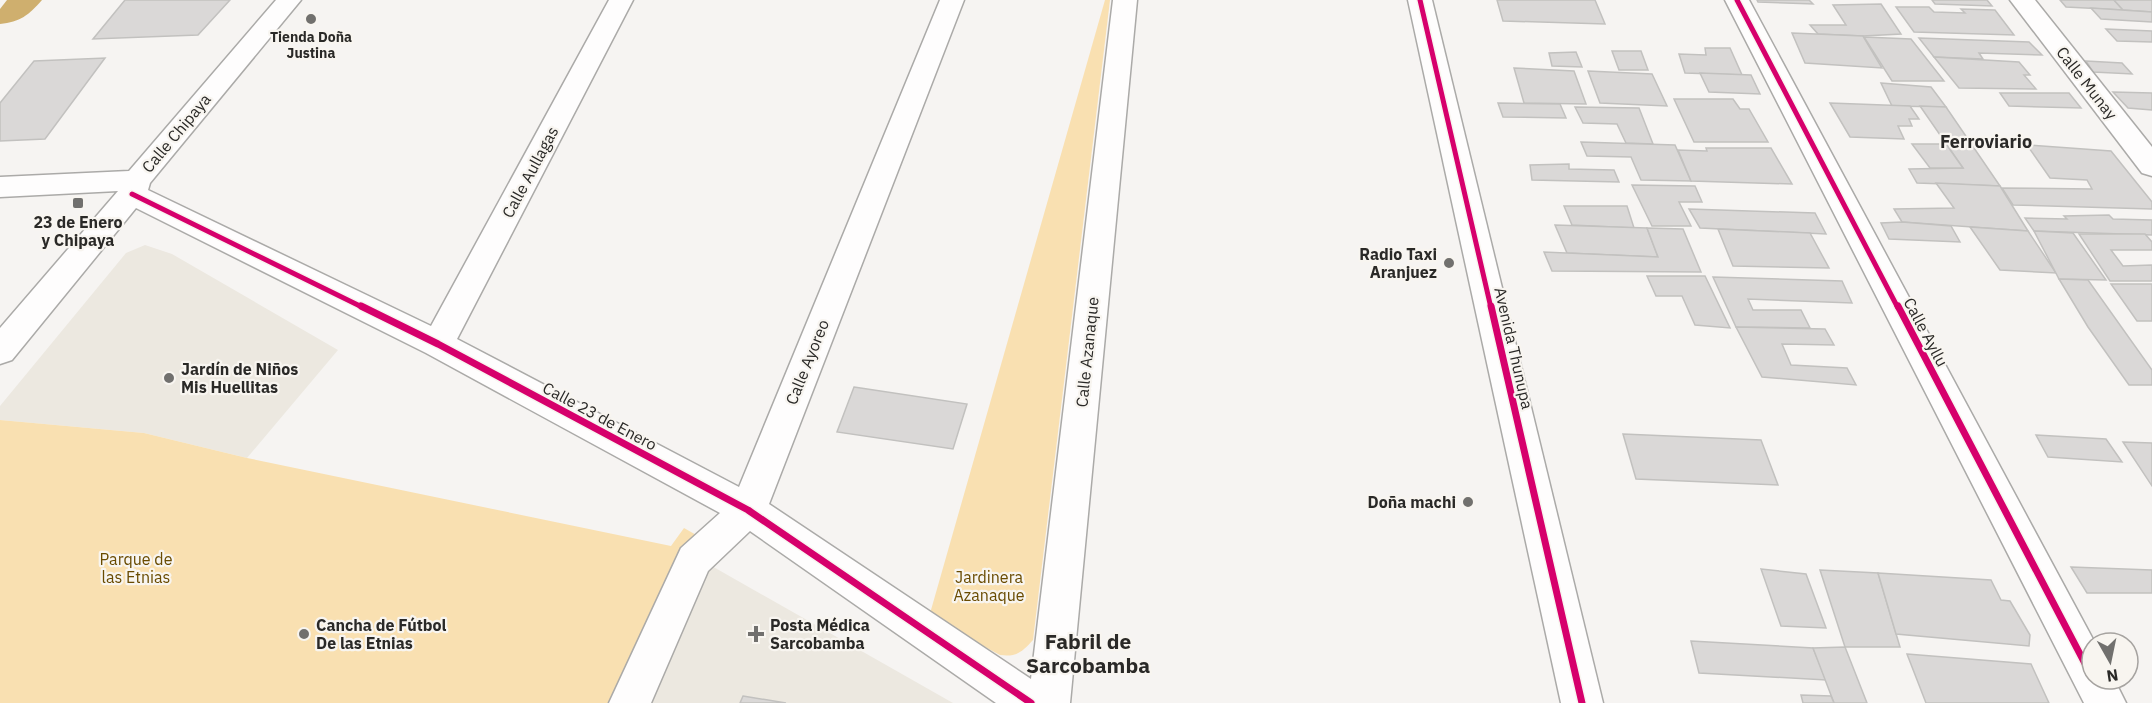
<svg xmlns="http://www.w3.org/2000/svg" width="2152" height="703" viewBox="0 0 2152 703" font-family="'IBM Plex Sans',sans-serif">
	<rect width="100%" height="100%" fill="#f6f4f2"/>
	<g fill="#ece8e0">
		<polygon points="145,245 172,254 338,350 247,458 144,433 0,420 0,406 126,253"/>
		<polygon points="710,565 953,703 651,703"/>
	</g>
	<g fill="#f9e0b1">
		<path d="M 1105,0 L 1110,0 L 1033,640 C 1022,652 1017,657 1000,655 L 929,617 Z"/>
		<polygon points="0,420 144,433 247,458 671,546 684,528 719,548 710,565 651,703 0,703"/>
	</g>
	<path fill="#cfaf6e" d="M 7,0 L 42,0 C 29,15 20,22 0,24 L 0,9 Z"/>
	<g fill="#dad8d7" stroke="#c2c1bf" stroke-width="1.5">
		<polygon points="125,0 230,0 198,35 93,39"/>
		<polygon points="1497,0 1595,0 1605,24 1503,21"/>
		<polygon points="1757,0 1809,0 1813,4 1758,2"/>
		<polygon points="1932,0 1987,0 1992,6 1935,4"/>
		<polygon points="2060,0 2114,0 2123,10 2066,7"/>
		<polygon points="2114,0 2152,0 2152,12 2123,10"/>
		<polygon points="1881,4 1901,34 1863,36 1818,34 1810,25 1846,25 1833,5"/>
		<polygon points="1896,7 1929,7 1934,12 1965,13 1961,9 1995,10 2014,35 1914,32"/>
		<polygon points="2091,8 2152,12 2152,22 2101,19"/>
		<polygon points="2106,29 2152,31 2152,42 2117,41"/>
		<polygon points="1792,33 1863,36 1882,68 1805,63"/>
		<polygon points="1864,37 1911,39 1944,81 1892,81"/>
		<polygon points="1919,38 2029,42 2042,55 1979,53 1983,59 1934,57"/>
		<polygon points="1705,48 1730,48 1742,75 1685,73 1679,54 1706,55"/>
		<polygon points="1612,51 1641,51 1648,70 1619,70"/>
		<polygon points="1576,52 1582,67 1552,66 1549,53"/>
		<polygon points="1934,57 2019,62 2030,75 2024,75 2036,89 1959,88"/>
		<polygon points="105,58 45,139 0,141 0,103 34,61"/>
		<polygon points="2086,61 2122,63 2132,74 2093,72"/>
		<polygon points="1514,68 1574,71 1586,104 1524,103"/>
		<polygon points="1588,71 1652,74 1667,106 1600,103"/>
		<polygon points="1700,73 1751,75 1760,94 1709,92"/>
		<polygon points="1881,83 1931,87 1946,107 1892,106"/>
		<polygon points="2113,92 2152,93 2152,110 2128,108"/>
		<polygon points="2000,93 2069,93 2081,108 2009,106"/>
		<polygon points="1674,99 1733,99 1740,109 1749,109 1768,142 1694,142"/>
		<polygon points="1498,103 1560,104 1566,118 1503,117"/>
		<polygon points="1830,103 1910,106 1919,119 1909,119 1912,126 1898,126 1904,139 1850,137"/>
		<polygon points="1920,106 1946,107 2000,186 1917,183 1909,169 1963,168"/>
		<polygon points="1575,107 1639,108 1653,144 1626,143 1617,124 1583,123"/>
		<polygon points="1581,142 1675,145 1691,181 1641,180 1631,157 1587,156"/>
		<polygon points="1912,144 1946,144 1963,168 1930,168"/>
		<polygon points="2027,145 2111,151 2152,202 2152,209 2013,205 2002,188 2092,189 2087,180 2050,178"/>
		<polygon points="1706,148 1771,148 1792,184 1691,181 1678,150 1707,151"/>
		<polygon points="1569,164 1569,169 1614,170 1619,182 1532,180 1530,165"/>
		<polygon points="1936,183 2000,186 2028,231 1902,222 1894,209 1954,208"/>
		<polygon points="1632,185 1695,186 1702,202 1679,202 1691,226 1652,226"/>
		<polygon points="1564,206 1627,206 1634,228 1572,225"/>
		<polygon points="1689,209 1815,213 1826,234 1700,228"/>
		<polygon points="2109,215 2113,219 2152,220 2152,235 2034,231 2025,218 2067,219 2064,216"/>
		<polygon points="1902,222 1951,226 1960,242 1889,239 1881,223"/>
		<polygon points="1555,225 1647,228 1658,257 1567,253"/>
		<polygon points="1970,227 2028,231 2056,273 2000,270"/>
		<polygon points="1647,228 1683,229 1701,272 1552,271 1544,252 1658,257"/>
		<polygon points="1718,229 1810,233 1829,268 1733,266"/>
		<polygon points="2034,231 2073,233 2106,280 2059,279"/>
		<polygon points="2079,234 2145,234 2152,242 2152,250 2111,250 2123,266 2152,265 2152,281 2110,281"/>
		<polygon points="1647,276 1705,276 1730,328 1695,325 1682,296 1656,296"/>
		<polygon points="1713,277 1842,281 1852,303 1748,299 1753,310 1801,310 1810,328 1736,327"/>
		<polygon points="2059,279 2088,280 2152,370 2152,385 2129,385 2088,327"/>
		<polygon points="2111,284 2152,284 2152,321 2137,321"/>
		<polygon points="1736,327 1825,329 1834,345 1782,344 1791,365 1847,368 1856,385 1762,377"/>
		<polygon points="854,387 967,404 953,449 837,432"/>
		<polygon points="1623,434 1761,440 1778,485 1636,479"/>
		<polygon points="2036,435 2106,439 2122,462 2048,457"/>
		<polygon points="2123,442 2152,443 2152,486"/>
		<polygon points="2071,567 2152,570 2152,593 2087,593"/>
		<polygon points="1761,569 1806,574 1826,628 1781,626"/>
		<polygon points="1820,570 1878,573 1900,647 1845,647"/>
		<polygon points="1878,573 1991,580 2001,600 2010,601 2030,635 2029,646 1896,634"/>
		<polygon points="1691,641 1813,648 1826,680 1699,673"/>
		<polygon points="1845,647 1867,703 1834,703 1813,648"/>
		<polygon points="1907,654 2031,664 2049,703 1926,703"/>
		<polygon points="1801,695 1831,696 1834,703 1803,703"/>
		<polygon points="743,696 786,703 740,703"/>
	</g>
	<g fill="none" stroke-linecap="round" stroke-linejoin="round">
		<g stroke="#abaaa8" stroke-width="3">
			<g id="minor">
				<polygon points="276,0 301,0 150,183 148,190 431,326 609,0 633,0 457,339 739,487 940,0 964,0 769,504 1031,679 1113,0 1137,0 1070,703 996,703 750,531 708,571 651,703 609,703 681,548 720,513 426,353 136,208 12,360 0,364 0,328 118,191 0,197 0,177 129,171"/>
				<polygon points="1408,0 1432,0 1603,703 1561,703"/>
				<polygon points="1725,0 1749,0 2095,643 2092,643 2092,679 2114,679 2126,703 2084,703"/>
				<polygon points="2010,0 2035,0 2152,147 2152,176 2142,173"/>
			</g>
		</g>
		<use href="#minor" fill="#fefdfd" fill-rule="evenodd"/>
		<g stroke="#f8f5f0" stroke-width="8">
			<g id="cycleway-far1">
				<polyline points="1420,0 1491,308"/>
				<polyline points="1737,0 1898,308"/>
				<polyline points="132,194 364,308"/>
			</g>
		</g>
		<g stroke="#f8f5f0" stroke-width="10">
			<g id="cycleway">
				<polyline points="361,306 438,344 748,510 1031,703"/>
				<polyline points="1491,306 1582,703"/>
				<polyline points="1898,306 2092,677"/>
			</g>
		</g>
		<use href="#cycleway-far1" stroke="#d6006c" stroke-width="5"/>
		<use href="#cycleway" stroke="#d6006c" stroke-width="7"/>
	</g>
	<g fill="#71706e" stroke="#f8f5f0" stroke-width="2">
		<circle cx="311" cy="19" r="6"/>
		<rect x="72" y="197" width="12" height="12" rx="3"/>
		<circle cx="1449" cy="263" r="6"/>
		<circle cx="169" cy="378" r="6"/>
		<circle cx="1468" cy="502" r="6"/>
		<circle cx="304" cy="634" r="6"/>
		<path d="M753 625h6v6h6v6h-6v6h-6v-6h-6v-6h6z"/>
	</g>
	<g text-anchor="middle" stroke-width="4.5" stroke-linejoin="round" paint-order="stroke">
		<g font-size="14" font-weight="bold" fill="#2a2927" stroke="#f8f5f0">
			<text x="311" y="42">Tienda Doña<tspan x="311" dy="16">Justina</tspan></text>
		</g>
		<g font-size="16" fill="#2a2927" stroke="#f8f5f0">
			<text transform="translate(2087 83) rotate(52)" y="6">Calle Munay</text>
			<text transform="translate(176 133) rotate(-50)" y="6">Calle Chipaya</text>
			<text transform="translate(530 172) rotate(-62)" y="6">Calle Aullagas</text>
			<text transform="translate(1926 332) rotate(62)" y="6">Calle Ayllu</text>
			<text transform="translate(1514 348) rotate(77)" y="6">Avenida Thunupa</text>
			<text transform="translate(1087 352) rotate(-84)" y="6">Calle Azanaque</text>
			<text transform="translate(807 362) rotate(-68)" y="6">Calle Ayoreo</text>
			<text transform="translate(600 416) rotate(28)" y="6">Calle 23 de Enero</text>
		</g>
		<g font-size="16" font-weight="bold" fill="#2a2927" stroke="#f8f5f0" text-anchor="start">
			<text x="78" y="228" text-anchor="middle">23 de Enero<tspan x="78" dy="18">y Chipaya</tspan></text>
			<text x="1437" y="260" text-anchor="end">Radio Taxi<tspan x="1437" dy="18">Aranjuez</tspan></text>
			<text x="181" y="375">Jardín de Niños<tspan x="181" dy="18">Mis Huellitas</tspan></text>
			<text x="1456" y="508" text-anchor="end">Doña machi</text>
			<text x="316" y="631">Cancha de Fútbol<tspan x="316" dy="18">De las Etnias</tspan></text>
			<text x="770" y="631">Posta Médica<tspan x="770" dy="18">Sarcobamba</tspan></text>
		</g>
		<g font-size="16" fill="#694b00" stroke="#f8f5f0">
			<text x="136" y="565">Parque de<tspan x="136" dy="18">las Etnias</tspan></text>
			<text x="989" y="583">Jardinera<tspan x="989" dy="18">Azanaque</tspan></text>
		</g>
		<g font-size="18" font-weight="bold" fill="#2a2927" stroke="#f8f5f0">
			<text x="1986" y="148">Ferroviario</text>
		</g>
		<g font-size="21" font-weight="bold" fill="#2a2927" stroke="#f8f5f0">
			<text x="1088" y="649">Fabril de<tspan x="1088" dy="24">Sarcobamba</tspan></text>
		</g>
	</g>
	<g transform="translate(2110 661) rotate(171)"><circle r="28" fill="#f8f5f0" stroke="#a6a3a0" stroke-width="1.5"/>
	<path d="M0-4.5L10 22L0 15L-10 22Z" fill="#71706e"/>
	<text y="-9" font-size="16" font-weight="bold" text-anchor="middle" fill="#2a2927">N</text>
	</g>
</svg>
